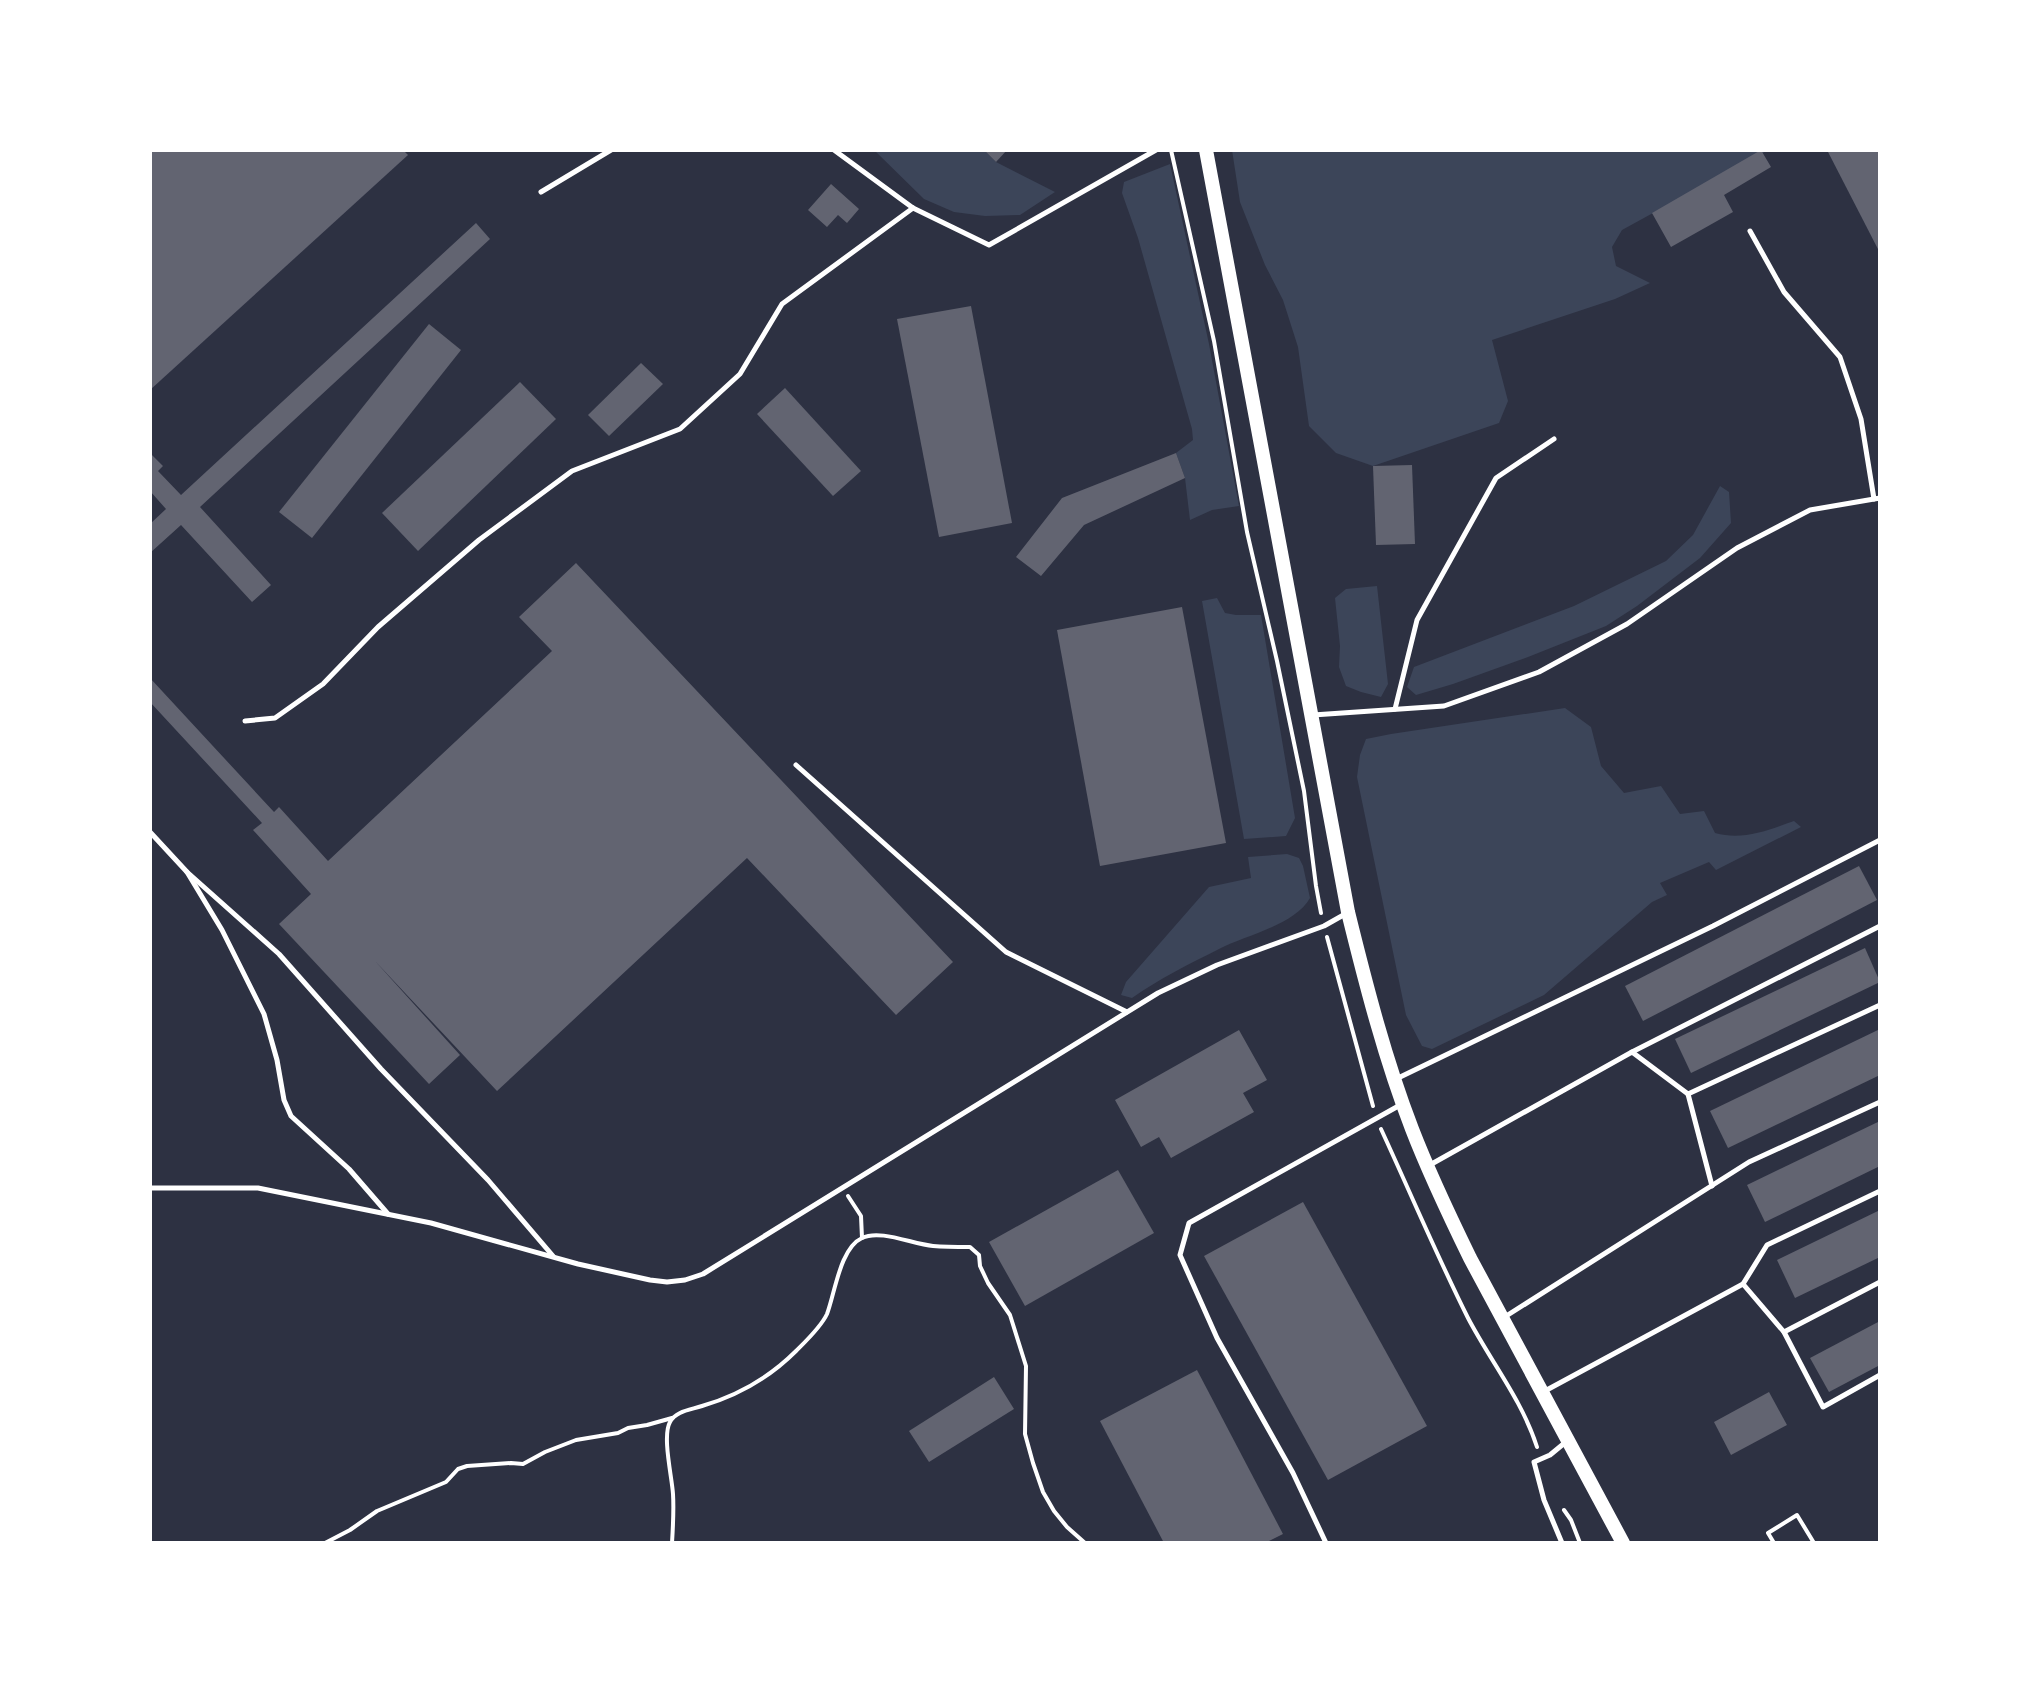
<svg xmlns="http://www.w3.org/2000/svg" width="2030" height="1693" viewBox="0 0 2030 1693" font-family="'Roboto Condensed',sans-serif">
	<rect width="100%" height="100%" fill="#2d3142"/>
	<g fill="#3c4559">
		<polygon points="874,150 984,150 996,162 1055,192 1020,215 985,216 954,212 924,199"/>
		<polygon points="1232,150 1768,150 1622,230 1612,247 1616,266 1650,283 1615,299 1492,340 1508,401 1499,423 1373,466 1336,453 1309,426 1298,347 1283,300 1265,265 1240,202"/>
		<polygon points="1170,164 1209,344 1239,506 1212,510 1190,520 1185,478 1176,453 1193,440 1192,429 1138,238 1122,193 1124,182"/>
		<polygon points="1720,486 1729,492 1731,523 1700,558 1637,606 1606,626 1528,657 1453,684 1416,695 1407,687 1414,667 1574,606 1666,561 1693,535"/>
		<polygon points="1377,586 1388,684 1381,697 1361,692 1346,686 1339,667 1340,646 1335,598 1346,589"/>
		<polygon points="1217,598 1225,613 1236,615 1261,615 1295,818 1286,836 1244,839 1202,601"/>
		<path d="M 1565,708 L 1591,727 L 1601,766 L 1624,793 L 1661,786 L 1680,814 L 1704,811 L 1715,833 C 1743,841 1768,830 1794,821 L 1801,827 L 1716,870 L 1709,862 L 1660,883 L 1667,895 L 1652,902 L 1544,995 L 1432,1049 L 1422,1046 L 1406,1015 L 1357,777 L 1360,755 L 1366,739 L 1391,734 Z"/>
		<path d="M 1287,854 L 1299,858 L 1303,866 L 1310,898 C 1295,925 1246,935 1219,949 C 1189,964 1159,979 1132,998 L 1121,995 L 1126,982 L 1209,887 L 1251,878 L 1248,857 Z"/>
	</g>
	<g fill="#626471">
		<polygon points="150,150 403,150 408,155 150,390"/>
		<polygon points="984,150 1007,150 996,162"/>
		<polygon points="1761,150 1771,167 1724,195 1733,212 1671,247 1652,213"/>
		<polygon points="1827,150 1880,150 1880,253"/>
		<polygon points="831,184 859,209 847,223 838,215 827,227 808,210"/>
		<polygon points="476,223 490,239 200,507 271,585 252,602 181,525 150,553 150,524 166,509 150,491 150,453 163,466 158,471 181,495"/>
		<polygon points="971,306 1012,523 939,537 897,319"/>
		<polygon points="429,324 461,350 312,538 279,512"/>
		<polygon points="641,363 663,384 609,436 588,415"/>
		<polygon points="520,382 556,419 418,551 382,513"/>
		<polygon points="785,388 861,471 833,496 757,414"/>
		<polygon points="1176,453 1185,478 1084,525 1041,576 1016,557 1062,498"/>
		<polygon points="1412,465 1415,544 1376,545 1373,466"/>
		<polygon points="576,563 953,962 896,1015 747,858 497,1091 375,961 460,1055 429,1084 279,924 311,894 253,830 262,823 150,702 150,678 274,812 279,807 328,861 552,651 519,617"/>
		<polygon points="1182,607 1226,843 1100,866 1057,630"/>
		<polygon points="1859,866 1877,900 1643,1021 1625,986"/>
		<polygon points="1865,948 1880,982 1691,1073 1675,1039"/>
		<polygon points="1880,1029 1880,1075 1728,1148 1710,1111"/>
		<polygon points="1239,1030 1267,1080 1243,1093 1254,1112 1171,1158 1159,1137 1141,1147 1115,1100"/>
		<polygon points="1880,1121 1880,1166 1765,1222 1747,1185"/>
		<polygon points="1118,1170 1154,1233 1025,1306 989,1242"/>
		<polygon points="1303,1202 1427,1426 1328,1480 1204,1256"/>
		<polygon points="1880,1210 1880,1257 1795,1298 1777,1260"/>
		<polygon points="1880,1321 1880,1365 1829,1392 1810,1358"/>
		<polygon points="1197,1370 1283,1534 1265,1543 1164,1543 1100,1421"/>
		<polygon points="994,1377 1014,1409 929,1462 909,1431"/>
		<polygon points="1769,1392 1787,1425 1731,1455 1714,1422"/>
	</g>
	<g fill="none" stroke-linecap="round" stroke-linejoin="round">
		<g stroke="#fff" stroke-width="4">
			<polyline points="1171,150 1214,341 1247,532 1277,661 1304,791 1316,886 1321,913"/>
			<polyline points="1327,937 1373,1106"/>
			<path d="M 1381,1129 C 1410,1192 1437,1256 1468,1318 C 1491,1362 1522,1400 1537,1447"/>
			<polyline points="848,1196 861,1216 862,1238"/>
			<polyline points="1564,1510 1571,1520 1580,1543"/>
			<polyline points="325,1543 350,1530 377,1511 446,1482 458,1469 467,1466 511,1463 523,1464 545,1452 576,1440 618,1433 628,1428 647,1425 672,1418"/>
			<path d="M 672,1543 C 673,1527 674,1510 673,1494 C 672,1477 662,1436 670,1422 C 676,1411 690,1410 702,1406 C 736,1396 770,1377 796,1351 C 806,1341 821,1327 827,1314 C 835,1293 840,1248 862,1238 C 880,1229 912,1244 933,1246 C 945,1247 958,1247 970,1247 L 979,1255 L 980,1266 L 988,1283 L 1010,1315 L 1026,1366 L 1025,1434 L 1033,1463 L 1043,1492 L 1054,1511 L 1067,1527 L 1085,1543"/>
			<polyline points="1774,1543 1768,1533 1797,1515 1814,1543"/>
		</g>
		<g stroke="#fff" stroke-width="5">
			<polyline points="834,150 913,208 989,245 1156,150"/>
			<polyline points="541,192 611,150"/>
			<polyline points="1750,231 1784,292 1840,357 1861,419 1874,499"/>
			<polyline points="1395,709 1417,620 1496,478 1554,439"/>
			<polyline points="1313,715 1444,706 1539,672 1627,624 1737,548 1810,510 1880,498"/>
			<polyline points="245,721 275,718 323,684 378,627 479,540 572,471 680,429 740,374 782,304 913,208"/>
			<polyline points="796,765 1006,952 1127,1012"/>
			<polyline points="150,832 187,872 222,930 264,1014 277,1060 284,1100 291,1116 349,1169 388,1214"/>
			<polyline points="187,872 279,954 381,1069 488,1180 553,1256"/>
			<polyline points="1632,1052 1880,926"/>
			<polyline points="1396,1079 1713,926 1880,840"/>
			<polyline points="1688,1094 1712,1186"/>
			<polyline points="1428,1166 1632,1052 1688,1094 1880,1005"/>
			<polyline points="150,1188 258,1188 431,1223 578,1264 650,1280 667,1282 685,1280 703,1274 1158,993 1217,965 1324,926 1347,913"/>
			<polyline points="1743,1284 1767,1245 1880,1191"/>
			<polyline points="1503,1318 1749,1162 1880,1102"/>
			<polyline points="1784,1332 1823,1407 1880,1375"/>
			<polyline points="1543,1392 1743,1284 1784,1332 1880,1282"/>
			<polyline points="1326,1543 1293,1473 1217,1338 1180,1255 1189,1223 1402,1104"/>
			<polyline points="1562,1543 1544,1500 1534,1462 1550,1455 1567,1441"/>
		</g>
		<path stroke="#fff" stroke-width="14" d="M 1206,150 L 1348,912 C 1366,985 1385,1059 1412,1129 C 1429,1173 1449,1215 1470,1258 L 1623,1543"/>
	</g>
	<rect width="2030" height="1693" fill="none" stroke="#ffffff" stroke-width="304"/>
</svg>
